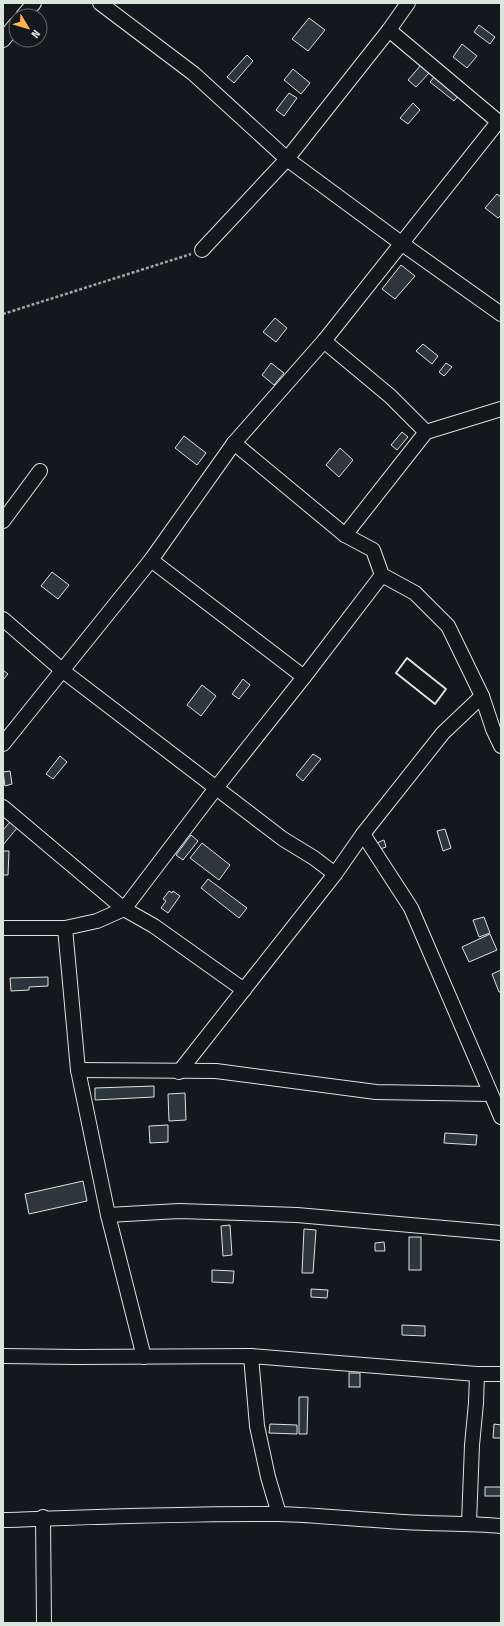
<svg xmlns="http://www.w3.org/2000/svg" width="504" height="1626" viewBox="0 0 504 1626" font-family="'Fira Sans Condensed',sans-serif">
	<rect width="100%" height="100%" fill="#14181c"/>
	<g fill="#2c363c" stroke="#d8e6dc">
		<polygon points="309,18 325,30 308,51 292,39"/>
		<polygon points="479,25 495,37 490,44 474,32"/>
		<polygon points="462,44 477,56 467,68 453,57"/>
		<polygon points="247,55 253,61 234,83 227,77"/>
		<polygon points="421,65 430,72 416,87 408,80"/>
		<polygon points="293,69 310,83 301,94 284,80"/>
		<polygon points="435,76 459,95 454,101 430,82"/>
		<polygon points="289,93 297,98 284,116 276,110"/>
		<polygon points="413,103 420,110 408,124 400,118"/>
		<polygon points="497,194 501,197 501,215 498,218 485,208"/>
		<polygon points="401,265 415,276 395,299 382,289"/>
		<polygon points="275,318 287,328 276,342 263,332"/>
		<polygon points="423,344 438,356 432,364 416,351"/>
		<polygon points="271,363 284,373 274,385 262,375"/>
		<polygon points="446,363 452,367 444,376 439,372"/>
		<polygon points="402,432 408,437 397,450 391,445"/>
		<polygon points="184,436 206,453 197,465 175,448"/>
		<polygon points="340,448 353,460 339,477 326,465"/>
		<polygon points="52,572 69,585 58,599 41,586"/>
		<polygon points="3,670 8,674 3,680"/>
		<polygon points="243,679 250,685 239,699 232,694"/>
		<polygon points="202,685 216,696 201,716 187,705"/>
		<polygon points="313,754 321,759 303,781 296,775"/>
		<polygon points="60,756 67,762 53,779 46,774"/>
		<polygon points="10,771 12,784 5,786 3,772"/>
		<polygon points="10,822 17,828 3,845 3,830"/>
		<polygon points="445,829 451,848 443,851 437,831"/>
		<polygon points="191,835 198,841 183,860 176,855"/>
		<polygon points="384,840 386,847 377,850 374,844"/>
		<polygon points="202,843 230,865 219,880 190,858"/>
		<polygon points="3,851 9,851 8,875 3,875"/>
		<polygon points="208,879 247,908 239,918 201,888"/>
		<polygon points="169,891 172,893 173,891 180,896 168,913 161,908 166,901 163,899"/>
		<polygon points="484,917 490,933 479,937 473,920"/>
		<polygon points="490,934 497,950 469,962 462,947"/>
		<polygon points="501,970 501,992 499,992 492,974"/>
		<polygon points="48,977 48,986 29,987 29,990 11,991 10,978"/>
		<polygon points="154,1086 154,1097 95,1100 95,1088"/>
		<polygon points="185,1093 186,1120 169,1121 168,1094"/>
		<polygon points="168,1125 168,1142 150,1143 149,1126"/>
		<polygon points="445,1133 477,1135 476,1145 444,1143"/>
		<polygon points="83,1181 87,1201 29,1214 25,1194"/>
		<polygon points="230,1225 232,1255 223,1256 221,1226"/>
		<polygon points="304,1229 316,1230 313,1273 302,1273"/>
		<rect x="409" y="1237" width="12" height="33"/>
		<polygon points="384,1242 385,1251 375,1251 375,1243"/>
		<polygon points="212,1270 234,1271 233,1283 212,1282"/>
		<polygon points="311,1289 328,1290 327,1298 311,1297"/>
		<polygon points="402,1325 425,1326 425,1336 402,1335"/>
		<rect x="349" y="1373" width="11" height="14"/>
		<polygon points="299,1397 308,1397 307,1434 299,1434"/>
		<polygon points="270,1424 297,1425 297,1434 269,1433"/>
		<polygon points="494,1424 501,1425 501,1438 493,1438"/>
		<rect x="485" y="1487" width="16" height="9"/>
	</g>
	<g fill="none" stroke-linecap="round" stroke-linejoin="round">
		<g stroke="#d8e6dc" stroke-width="16">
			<g id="minor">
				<polyline points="100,3 194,74 287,159 401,243 501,314"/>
				<polyline points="23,16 34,3"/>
				<polyline points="389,30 501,124"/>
				<polyline points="3,40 16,24"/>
				<polyline points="202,250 287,159 389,30 408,3"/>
				<polyline points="324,341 390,396 426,432"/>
				<polyline points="234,443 345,535 373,550 382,575 415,593 448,626 482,696 493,729 501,746"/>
				<polyline points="3,521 40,471"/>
				<polyline points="345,535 426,432 501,409"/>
				<polyline points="151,560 304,677"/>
				<polyline points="3,619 63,671 283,839 314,858 335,874"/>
				<polyline points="3,744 151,560 234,443 324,341 498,122"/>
				<polyline points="3,807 124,909 154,926 244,990"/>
				<polyline points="363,834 411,908 501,1117"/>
				<polyline points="3,928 65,928 97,921 124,909 216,788 304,677 382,575"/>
				<polyline points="65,928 78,1070 108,1215 144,1357"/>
				<polyline points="78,1070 216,1071 376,1092 490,1094"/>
				<polyline points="179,1072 335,874 363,834 443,733 482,696"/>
				<polyline points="108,1215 179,1211 297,1215 501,1233"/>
				<polyline points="3,1356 77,1357 251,1356 477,1374"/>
				<polyline points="251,1356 257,1426 268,1477 279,1514"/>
				<polyline points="43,1517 44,1623"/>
				<path d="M 3,1520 C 95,1517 186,1513 278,1514 C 320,1515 362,1520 404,1522 C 437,1524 469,1523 501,1526"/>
				<polyline points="469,1523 472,1445 476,1403 477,1374 501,1374"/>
			</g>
		</g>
		<polyline stroke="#9da8a2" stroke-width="2.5" stroke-dasharray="3 2" stroke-linecap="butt" points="3,314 191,254"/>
		<use href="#minor" stroke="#14181c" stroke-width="14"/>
		<polygon stroke="#d8e6dc" stroke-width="2" points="407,658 446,689 435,704 396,673"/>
	</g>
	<rect width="504" height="1626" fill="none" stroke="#d8e6dc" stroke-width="8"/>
	<g transform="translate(28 28) rotate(128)"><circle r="19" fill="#14181c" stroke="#626a69"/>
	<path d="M0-3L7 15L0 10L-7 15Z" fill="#ffb74d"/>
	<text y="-6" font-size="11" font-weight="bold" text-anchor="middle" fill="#d8e6dc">N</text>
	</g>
</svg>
